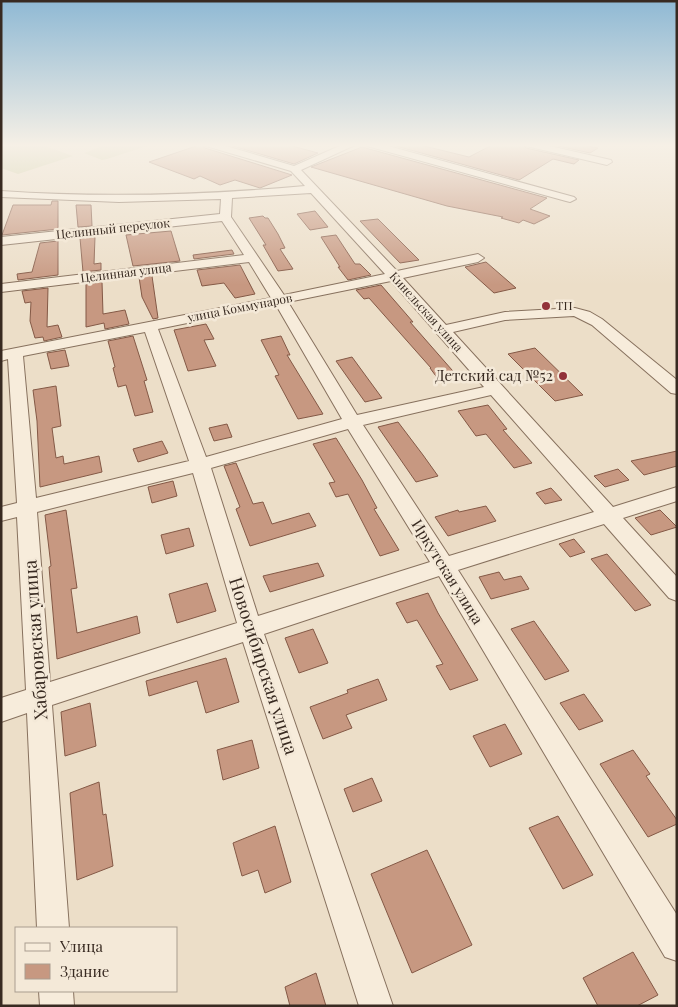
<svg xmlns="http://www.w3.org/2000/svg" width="678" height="1007" viewBox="0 0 678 1007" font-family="'Playfair Display',serif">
	<rect width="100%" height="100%" fill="#ecdec8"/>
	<g fill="#c8ca9d">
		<polygon points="1,144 39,144 73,156 18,174 1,168"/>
		<polygon points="108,144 153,144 107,159 102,160 84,153"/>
	</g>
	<g fill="#c79881" stroke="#845946">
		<polygon points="202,144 205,148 292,175 260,188 235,180 220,185 200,176 194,179 149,162"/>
		<polygon points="226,144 285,144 318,153 294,164"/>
		<polygon points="400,144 416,144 469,157 494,144 522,144 526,148 579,160 574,164 553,159 519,180 396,146"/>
		<polygon points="549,144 578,144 598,148 590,153"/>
		<polygon points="362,147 547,198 530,209 550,216 534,224 523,220 519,223 501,218 503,217 447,206 311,167"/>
		<polygon points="52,201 58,201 58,229 2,235 13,205 51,205"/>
		<polygon points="76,205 91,205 92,226 78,227"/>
		<polygon points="315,211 328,227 310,230 297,214"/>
		<polygon points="263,216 265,218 268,218 278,234 285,248 280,249 293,269 278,271 263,245 266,245 249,218"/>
		<polygon points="378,219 419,260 400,263 360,221"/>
		<polygon points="171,231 180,261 133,266 126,235"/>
		<polygon points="336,235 355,264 360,264 371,275 348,280 338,267 340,267 321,237"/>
		<polygon points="95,237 94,264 101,263 101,270 83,272 80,238"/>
		<polygon points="58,241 58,275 18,280 17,274 32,272 40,243"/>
		<polygon points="232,250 234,254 194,259 193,255"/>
		<polygon points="486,262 516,288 494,293 465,267"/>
		<polygon points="240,265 255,294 235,298 224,283 202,286 197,270"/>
		<polygon points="152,276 158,318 153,319 142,297 139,277"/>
		<polygon points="102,282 103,314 125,310 129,324 105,329 104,323 86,327 86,284"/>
		<polygon points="381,285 413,322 410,322 459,378 441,383 430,368 431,368 369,298 364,299 356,290"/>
		<polygon points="48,288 47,327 58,325 62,337 44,341 43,337 35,338 30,321 31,302 25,303 22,291"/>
		<polygon points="206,324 214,339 204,340 216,366 188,371 174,330"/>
		<polygon points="133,336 147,380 144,381 153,412 135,416 126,385 118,387 113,368 115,367 108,341"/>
		<polygon points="281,336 290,355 287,355 323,414 298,419 275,376 279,375 261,340"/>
		<polygon points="535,348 583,395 555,401 508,354"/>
		<polygon points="65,350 69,366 51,369 47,353"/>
		<polygon points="352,357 382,398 365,402 336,361"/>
		<polygon points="56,386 61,426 52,428 56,458 63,456 64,464 99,456 102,472 40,487 37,421 33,390"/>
		<polygon points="488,405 507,429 503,430 532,463 514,468 486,434 476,436 458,411"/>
		<polygon points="398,422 423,455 438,476 416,482 378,427"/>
		<polygon points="227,424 232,437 214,441 209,428"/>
		<polygon points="336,438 362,480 377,508 374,509 399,550 380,556 348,494 336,497 329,483 335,482 313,444"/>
		<polygon points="162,441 168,453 138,462 133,449"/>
		<polygon points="677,451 677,466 644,475 631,461"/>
		<polygon points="236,463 253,504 263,502 272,524 309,513 316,526 250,546 236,509 240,507 224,466"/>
		<polygon points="618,469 629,480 605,487 594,476"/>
		<polygon points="173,481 177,496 152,503 148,487"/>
		<polygon points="551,488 562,500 545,504 536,493"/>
		<polygon points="486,506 496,521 448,536 435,517 458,510 459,512"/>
		<polygon points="66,510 77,588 71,589 77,633 137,616 140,633 57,659 49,567 51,566 45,515"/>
		<polygon points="660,510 677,527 651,535 635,518"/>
		<polygon points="189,528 194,546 166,554 161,535"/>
		<polygon points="574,539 585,552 570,557 559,544"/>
		<polygon points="607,554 651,605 635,611 591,559"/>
		<polygon points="318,563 324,576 270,592 263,576"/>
		<polygon points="499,572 504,580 521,576 529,589 491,599 479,577"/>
		<polygon points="207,583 216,611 177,623 169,594"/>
		<polygon points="428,593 438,613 478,680 450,690 436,666 443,664 417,620 407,623 396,603"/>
		<polygon points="534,621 569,671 545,680 511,629"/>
		<polygon points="313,629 328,663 299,673 285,638"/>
		<polygon points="226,658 239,702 206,713 197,681 149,696 146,681"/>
		<polygon points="378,679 387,700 346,715 352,728 323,739 310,707 348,693 347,690"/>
		<polygon points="584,694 603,721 579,730 560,703"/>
		<polygon points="90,703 96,746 65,756 61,712"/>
		<polygon points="505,724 522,754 490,767 473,736"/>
		<polygon points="252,740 259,768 223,780 217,750"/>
		<polygon points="633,750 650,774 646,776 677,820 677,824 648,837 600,764"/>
		<polygon points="372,778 382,801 353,812 344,789"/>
		<polygon points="99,782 103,815 106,814 113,866 77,880 70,793"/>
		<polygon points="558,816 593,875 563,889 529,828"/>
		<polygon points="275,826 291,882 265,893 258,870 242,876 233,843"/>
		<polygon points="427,850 472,945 412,973 371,874"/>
		<polygon points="633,952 658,995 637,1006 598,1006 583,978"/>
		<polygon points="316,973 326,1006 290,1006 285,987"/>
	</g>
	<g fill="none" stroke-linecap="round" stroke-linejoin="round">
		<g stroke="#87715e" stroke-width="2">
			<g id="minor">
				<path d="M 204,144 L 219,144 L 294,166 L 344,144 L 357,144 L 301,170 L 397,271 L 478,254 L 484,258 L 478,262 L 403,278 L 446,325 L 505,312 L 575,308 L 590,312 L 602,319 L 677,380 L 677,394 L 671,393 L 592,325 L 574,316 L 505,320 L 453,332 L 613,507 L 677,487 L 677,501 L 623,518 L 677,577 L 677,601 L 669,598 L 604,524 L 458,570 L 677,915 L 677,961 L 665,957 L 439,576 L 264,634 L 393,1006 L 359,1006 L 243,642 L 52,705 L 69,928 L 37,928 L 27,713 L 1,722 L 1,698 L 26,690 L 17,517 L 1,521 L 1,507 L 17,503 L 8,359 L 1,361 L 1,351 L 271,298 L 249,262 L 1,292 L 1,284 L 244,255 L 222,221 L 1,245 L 1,237 L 220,214 L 221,199 L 119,202 L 1,197 L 1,191 C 103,198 204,195 305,186 L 291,171 L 206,146 ZM 311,193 L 385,274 L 284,295 L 231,217 L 232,198 ZM 391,281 L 484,387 L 357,415 L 288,302 ZM 276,305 L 342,419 L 206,457 L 158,329 ZM 145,332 L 189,461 L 36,498 L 23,356 ZM 491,395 L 594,512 L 449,556 L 363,425 ZM 348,429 L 430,562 L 258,616 L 211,468 ZM 193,473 L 237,623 L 50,682 L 37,512 Z"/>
				<polygon points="365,144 381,144 574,197 576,199 570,202 566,201 367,146"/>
				<polygon points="524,144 541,144 611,160 612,162 607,165 526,146"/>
				<polygon points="39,991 73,991 74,1006 40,1006"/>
			</g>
		</g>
		<use href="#minor" fill="#f7ecdb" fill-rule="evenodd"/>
	</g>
	<linearGradient id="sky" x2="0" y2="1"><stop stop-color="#8fb9d4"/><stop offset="0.51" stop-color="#f6f0e6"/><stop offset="1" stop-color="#f6f0e6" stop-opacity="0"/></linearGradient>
	<rect width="678" height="285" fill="url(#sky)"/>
	<g fill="#92323b" stroke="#f4e9d8" stroke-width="2">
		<circle cx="546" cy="306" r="5"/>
		<circle cx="563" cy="376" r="5"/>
	</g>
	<g text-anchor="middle" stroke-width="5" stroke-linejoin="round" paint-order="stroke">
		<g font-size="12" fill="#382a21" stroke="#f4e9d8">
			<text transform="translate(113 229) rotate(-6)" y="4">Целинный переулок</text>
			<text transform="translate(126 273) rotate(-7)" y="4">Целинная улица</text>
			<text transform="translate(240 308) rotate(-11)" y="4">улица Коммунаров</text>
			<text transform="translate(426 312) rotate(48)" y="4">Кинельская улица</text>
		</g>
		<g font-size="12" fill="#382a21" stroke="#f4e9d8" text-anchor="start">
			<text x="556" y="310">ТП</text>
		</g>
		<g font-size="15" fill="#382a21" stroke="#f4e9d8" text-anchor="end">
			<text x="553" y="381">Детский сад №52</text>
		</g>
		<g font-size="15" fill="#382a21" stroke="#f4e9d8">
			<text transform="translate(447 572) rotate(58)" y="5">Иркутская улица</text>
		</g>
		<g font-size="18" fill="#382a21" stroke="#f4e9d8">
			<text transform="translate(36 640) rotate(-94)" y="6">Хабаровская улица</text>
			<text transform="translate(263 666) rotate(72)" y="6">Новосибирская улица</text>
		</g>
	</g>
	<rect width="678" height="1007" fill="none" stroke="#382a21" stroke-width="5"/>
	<rect x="15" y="927" width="162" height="65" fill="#f4e9d8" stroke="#a99d8f"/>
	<rect x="25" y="943" width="25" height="8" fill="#f7ecdb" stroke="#a99d8f"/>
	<text x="60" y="952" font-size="15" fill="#382a21">Улица</text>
	<rect x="25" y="964" width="25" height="15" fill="#c79881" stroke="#a99d8f"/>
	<text x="60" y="977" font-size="15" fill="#382a21">Здание</text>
</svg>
